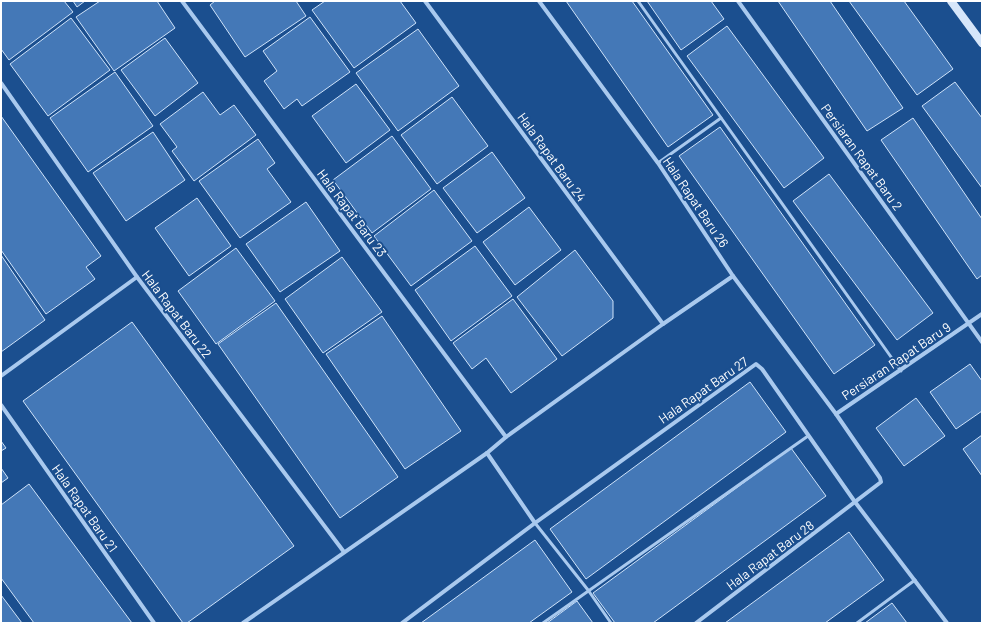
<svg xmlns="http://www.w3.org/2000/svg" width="983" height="624" viewBox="0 0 983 624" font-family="Barlow,sans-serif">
	<rect width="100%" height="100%" fill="#1b4f8f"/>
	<g fill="#4478b7" stroke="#cfe3fa">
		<polygon points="1,1 64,1 73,12 9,60 1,49"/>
		<polygon points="73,1 85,1 77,7"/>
		<polygon points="100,1 157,1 175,28 114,71 76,17"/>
		<polygon points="215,1 296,1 306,16 245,57 210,5"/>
		<polygon points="325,1 400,1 416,23 354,68 312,10"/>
		<polygon points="566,1 632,1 713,115 668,147"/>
		<polygon points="647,1 711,1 724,19 681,50"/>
		<polygon points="778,1 830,1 903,108 867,131"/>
		<polygon points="849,1 904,1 953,69 917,95"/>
		<polygon points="310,17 350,72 302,106 297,99 284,109 264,81 277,71 263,51"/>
		<polygon points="71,18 110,70 48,116 10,64"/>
		<polygon points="727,26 824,158 784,188 687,56"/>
		<polygon points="418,29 459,86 398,131 356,73"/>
		<polygon points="165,38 198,83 155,116 121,70"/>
		<polygon points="115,72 153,126 88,172 50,118"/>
		<polygon points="955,82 982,118 982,188 922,106"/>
		<polygon points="356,84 390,130 346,163 312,116"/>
		<polygon points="203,92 220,115 234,105 256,135 194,181 172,151 177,147 160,124"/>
		<polygon points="452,97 488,146 437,184 401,135"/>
		<polygon points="1,116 101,256 86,267 95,279 46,314 1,250"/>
		<polygon points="913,118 982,219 982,275 977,279 881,140"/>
		<polygon points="720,127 875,345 834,374 679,156"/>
		<polygon points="153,132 185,180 126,221 93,173"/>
		<polygon points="392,136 431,189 372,233 333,180"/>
		<polygon points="258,139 275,163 267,169 291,202 240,238 199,181"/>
		<polygon points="492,152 525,198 477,233 443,188"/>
		<polygon points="829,174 933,313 897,340 793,201"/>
		<polygon points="434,190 472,241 411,286 374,236"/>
		<polygon points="197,198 231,246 189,276 155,228"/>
		<polygon points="306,202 340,251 280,292 246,244"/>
		<polygon points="529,207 561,250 515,285 483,242"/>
		<polygon points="475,246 512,296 451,341 415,290"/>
		<polygon points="236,248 275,301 216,344 178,291"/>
		<polygon points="575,250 613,301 613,318 562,356 517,297"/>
		<polygon points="1,255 45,320 1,352"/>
		<polygon points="342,257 382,312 323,353 285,299"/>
		<polygon points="513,299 557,359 511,393 486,358 472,369 453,343"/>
		<polygon points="276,303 398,477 340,518 218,344"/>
		<polygon points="382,316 461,431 405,469 326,354"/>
		<polygon points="132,322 294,546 187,623 183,623 23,401"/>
		<polygon points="970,364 982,381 982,411 956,429 930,392"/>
		<polygon points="750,382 786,432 586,579 550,529"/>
		<polygon points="916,398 945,436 904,466 876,428"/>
		<polygon points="982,435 982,476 963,449"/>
		<polygon points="1,441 6,448 1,451"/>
		<polygon points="791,448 826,496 653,623 615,623 593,593"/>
		<polygon points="1,468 8,478 1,483"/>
		<polygon points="29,484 132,623 34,623 1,578 1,505"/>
		<polygon points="849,532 884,580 825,623 725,623"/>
		<polygon points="535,540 572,592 529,623 421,623"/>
		<polygon points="1,595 22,623 1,623"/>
		<polygon points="577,601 593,623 547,623"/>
		<polygon points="892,603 907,623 865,623"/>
	</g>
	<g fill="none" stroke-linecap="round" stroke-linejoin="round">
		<g stroke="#a9c9ee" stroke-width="3">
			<polyline points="638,1 901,371"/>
			<polyline points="658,163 721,118"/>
			<polyline points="535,523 588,590 611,623"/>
			<polyline points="543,623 808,436"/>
			<polyline points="857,623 915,580"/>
		</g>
		<g stroke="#a9c9ee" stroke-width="4">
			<polyline points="182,1 506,437"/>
			<polyline points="425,1 663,324"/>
			<polyline points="539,1 658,163 733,276 836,414"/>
			<polyline points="738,1 982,342"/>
			<polyline points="1,83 137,277 344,552"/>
			<polyline points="1,376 137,277"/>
			<polyline points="1,405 154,623"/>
			<polyline points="487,453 535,523"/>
			<polyline points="243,623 487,453 506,437 663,324 733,276"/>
			<polyline points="402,623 535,523 756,364 762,369 855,502 947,623"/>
			<polyline points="696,623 881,482 880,478 836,414 982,314"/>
		</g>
		<polyline stroke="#d6e6fa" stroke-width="8" points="951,1 982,43"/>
	</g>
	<g text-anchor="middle" stroke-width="4" stroke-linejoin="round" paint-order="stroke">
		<g font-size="13" fill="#fff" stroke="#1b4f8f">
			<text transform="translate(552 157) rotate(54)" y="5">Hala Rapat Baru 24</text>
			<text transform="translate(862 157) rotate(54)" y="5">Persiaran Rapat Baru 2</text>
			<text transform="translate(696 202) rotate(56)" y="5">Hala Rapat Baru 26</text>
			<text transform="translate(352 213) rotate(53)" y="5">Hala Rapat Baru 23</text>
			<text transform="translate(177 314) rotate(53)" y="5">Hala Rapat Baru 22</text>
			<text transform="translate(896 361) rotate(-34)" y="5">Persiaran Rapat Baru 9</text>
			<text transform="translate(703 390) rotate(-35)" y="5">Hala Rapat Baru 27</text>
			<text transform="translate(85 508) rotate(55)" y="5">Hala Rapat Baru 21</text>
			<text transform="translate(770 555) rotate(-37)" y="5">Hala Rapat Baru 28</text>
		</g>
	</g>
	<rect width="983" height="624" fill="none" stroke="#ffffff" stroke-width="4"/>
</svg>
